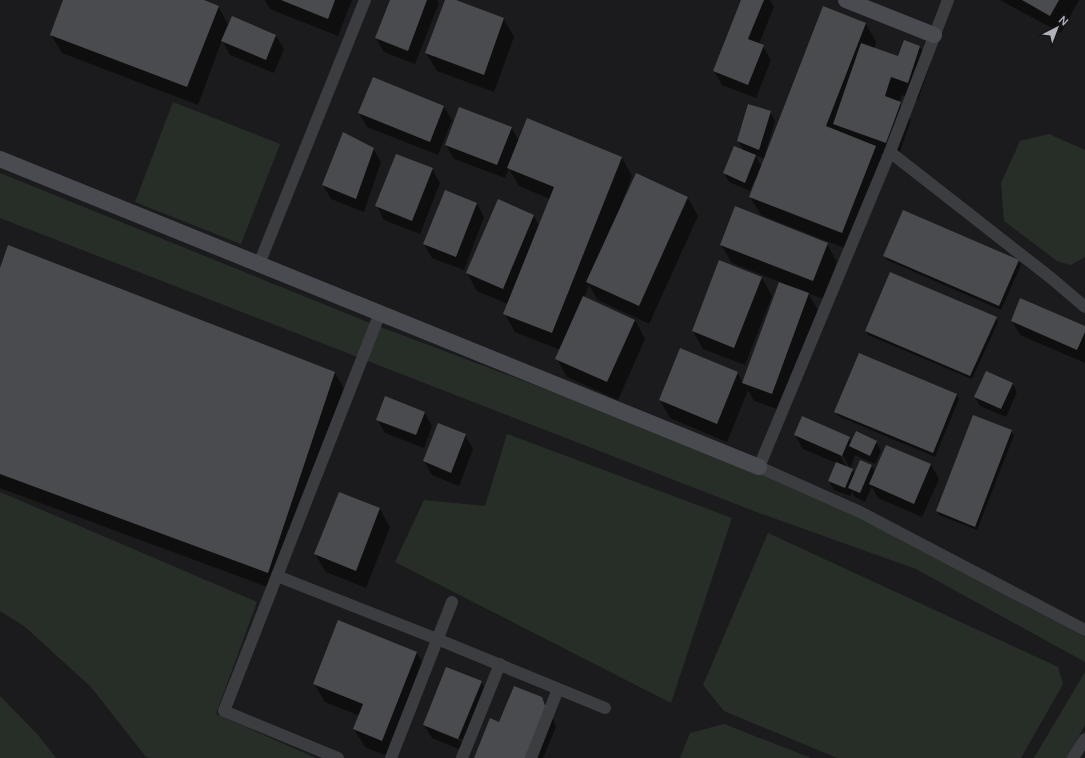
<svg xmlns="http://www.w3.org/2000/svg" width="1085" height="758" viewBox="0 0 1085 758" font-family="Manrope,sans-serif">
	<rect width="100%" height="100%" fill="#1b1b1d"/>
	<g fill="#272e28">
		<polygon points="173,102 280,144 241,244 135,202"/>
		<polygon points="1049,134 1085,150 1085,257 1071,265 1057,261 1004,221 1001,183 1020,141"/>
		<polygon points="0,173 370,323 792,482 901,538 1085,637 1085,662 916,569 759,513 0,218"/>
		<polygon points="507,434 732,518 671,703 395,562 424,500 485,506"/>
		<polygon points="0,492 257,602 216,714 316,758 151,758 146,757 91,687 24,626 0,611"/>
		<polygon points="768,533 1058,667 1063,684 1021,758 837,758 724,711 703,685"/>
		<polygon points="1085,672 1085,725 1067,758 1034,758"/>
		<polygon points="0,696 38,735 56,758 0,758"/>
		<polygon points="724,724 811,758 680,758 690,733"/>
	</g>
	<g fill="#0007" fill-rule="evenodd">
		<polygon points="65,0 201,0 218,6 229,26 276,36 284,49 274,73 230,55 222,40 198,105 62,53 51,35"/>
		<polygon points="265,0 352,0 338,36 270,9"/>
		<polygon points="391,0 437,0 439,3 415,64 384,52 376,38"/>
		<polygon points="446,0 453,0 504,19 514,37 494,92 437,71 426,53"/>
		<polygon points="742,0 770,0 774,7 759,44 763,46 771,60 756,98 722,85 714,71"/>
		<polygon points="1000,0 1079,0 1061,33"/>
		<path d="M 824,7 L 866,24 L 876,42 L 874,49 L 898,57 L 920,47 L 930,65 L 918,100 L 902,95 L 899,102 L 911,120 L 897,160 L 880,154 L 886,165 L 852,251 L 761,215 L 750,197 L 757,180 L 755,179 L 750,191 L 729,182 L 724,173 L 744,151 L 738,141 L 770,112 L 775,121 L 765,154 L 767,155 ZM 755,155 L 765,159 L 762,167 Z"/>
		<polygon points="444,107 452,120 438,155 367,127 359,113"/>
		<polygon points="528,120 622,158 632,176 621,205 622,206 637,174 688,198 698,216 649,324 598,300 589,285 584,298 635,320 645,339 618,400 567,377 557,359 560,350 515,332 505,314 508,304 477,291 467,273 498,201 534,216 539,226 550,199 519,186 509,169 505,178 454,159 446,145 511,127 519,141"/>
		<polygon points="373,148 381,162 364,212 331,199 323,185"/>
		<polygon points="432,169 440,183 420,234 384,220 377,206"/>
		<polygon points="477,204 484,217 464,270 432,258 424,244"/>
		<polygon points="827,244 837,262 823,299 808,293 819,312 783,411 754,401 748,390 727,442 670,418 660,400 680,349 737,372 743,383 780,282 732,263 721,245"/>
		<polygon points="884,256 1018,261 1021,265 1001,310 887,260"/>
		<polygon points="720,262 762,278 772,296 745,365 703,349 693,331"/>
		<polygon points="0,271 335,373 345,391 278,591 0,488"/>
		<polygon points="1021,300 1085,327 1085,363 1020,335 1012,321"/>
		<polygon points="996,318 998,322 972,379 868,335 866,331"/>
		<polygon points="1012,383 1017,392 1006,417 980,406 975,397"/>
		<polygon points="957,395 959,399 935,457 838,416 836,412"/>
		<polygon points="424,412 432,426 424,448 385,433 377,419"/>
		<polygon points="973,416 1011,431 1014,435 977,530 939,515 937,511"/>
		<polygon points="465,435 473,449 459,486 432,475 424,461"/>
		<path d="M 795,435 L 849,438 L 852,443 L 876,442 L 881,451 L 875,464 L 855,455 L 850,469 L 852,470 L 855,475 L 872,466 L 875,472 L 886,446 L 931,465 L 939,479 L 922,517 L 878,498 L 872,487 L 865,502 L 855,497 L 852,492 L 850,496 L 834,490 L 829,481 L 836,463 L 803,449 ZM 840,451 L 850,468 L 847,468 L 838,452 Z"/>
		<polygon points="380,509 390,527 366,588 326,572 315,554"/>
		<polygon points="417,653 427,671 392,758 365,747 354,729 360,716 325,702 314,683"/>
		<path d="M 481,682 L 489,696 L 466,752 L 432,738 L 424,725 ZM 434,728 L 463,740 L 463,742 L 434,730 Z"/>
		<polygon points="542,698 552,716 556,727 543,758 475,758 500,723"/>
	</g>
	<g fill="#4a4b4f">
		<polygon points="63,0 204,0 219,6 187,87 50,35"/>
		<polygon points="281,0 335,0 328,19"/>
		<polygon points="390,0 427,0 408,51 375,38"/>
		<polygon points="445,0 456,0 504,18 484,75 425,53"/>
		<polygon points="741,0 764,0 748,39 764,45 748,85 713,71"/>
		<polygon points="1022,0 1059,0 1050,16"/>
		<polygon points="823,6 866,23 826,126 876,146 842,233 749,197"/>
		<polygon points="232,16 276,35 266,60 221,41"/>
		<polygon points="904,40 920,46 908,83 891,77 885,96 901,102 886,143 833,124 861,43 898,56"/>
		<polygon points="373,77 444,106 430,142 358,113"/>
		<polygon points="748,104 771,111 759,150 737,141"/>
		<polygon points="459,107 512,127 497,165 445,145"/>
		<polygon points="527,118 622,157 552,333 503,314 554,187 507,168"/>
		<polygon points="343,132 374,148 356,199 322,185"/>
		<polygon points="734,146 756,155 745,183 723,173"/>
		<polygon points="396,154 433,168 412,221 375,206"/>
		<polygon points="636,173 688,197 639,306 586,282"/>
		<polygon points="445,190 477,203 456,257 423,244"/>
		<polygon points="498,199 534,215 503,289 466,273"/>
		<polygon points="735,206 828,243 813,281 720,245"/>
		<polygon points="903,210 1019,260 999,306 883,256"/>
		<polygon points="8,245 335,372 268,573 0,474 0,268"/>
		<polygon points="719,260 762,277 734,348 692,331"/>
		<polygon points="890,272 997,317 970,376 865,331"/>
		<polygon points="779,282 809,293 772,394 742,383"/>
		<polygon points="583,296 635,320 607,382 555,359"/>
		<polygon points="1020,298 1085,326 1085,332 1077,350 1011,321"/>
		<polygon points="680,348 738,372 717,424 659,400"/>
		<polygon points="859,353 957,394 933,453 834,412"/>
		<polygon points="986,371 1013,383 1001,409 974,397"/>
		<polygon points="385,396 425,412 416,435 376,420"/>
		<polygon points="973,415 1012,430 975,527 936,511"/>
		<polygon points="802,416 850,437 842,456 794,435"/>
		<polygon points="438,423 466,434 451,473 423,461"/>
		<polygon points="856,431 877,441 870,456 849,446"/>
		<polygon points="886,445 931,464 914,504 869,484"/>
		<polygon points="860,460 872,465 860,493 848,488"/>
		<polygon points="836,462 853,469 845,488 828,481"/>
		<polygon points="339,492 380,508 356,571 314,554"/>
		<polygon points="338,620 417,652 382,741 353,729 363,704 313,684"/>
		<polygon points="446,667 482,681 458,739 423,725"/>
		<polygon points="514,686 542,697 546,708 525,758 474,758 490,718 499,722"/>
	</g>
	<g fill="none" stroke-linecap="round" stroke-linejoin="round">
		<g stroke="#3c3d41" stroke-width="12">
			<polyline points="948,0 890,152 759,467 860,512 1085,630"/>
			<polyline points="890,152 1051,278 1085,307"/>
			<polyline points="259,264 365,0"/>
			<polyline points="277,576 437,639 605,708"/>
			<polyline points="338,758 224,711 380,313"/>
			<polyline points="391,758 452,602"/>
			<polyline points="462,758 500,664"/>
			<polyline points="531,758 558,689"/>
			<polyline points="1073,758 1085,739"/>
		</g>
		<g stroke="#4a4b51" stroke-width="16">
			<polyline points="846,0 934,35"/>
			<polyline points="0,159 759,467"/>
		</g>
	</g>
	<g transform="translate(1057 28) rotate(42)" stroke="#161618" stroke-width="3" paint-order="stroke">
	<path d="M0-3L7 15L0 10L-7 15Z" fill="#afb2bb"/>
	<text y="-6" font-size="11" font-weight="bold" text-anchor="middle" fill="#afb2bb">N</text>
	</g>
</svg>
